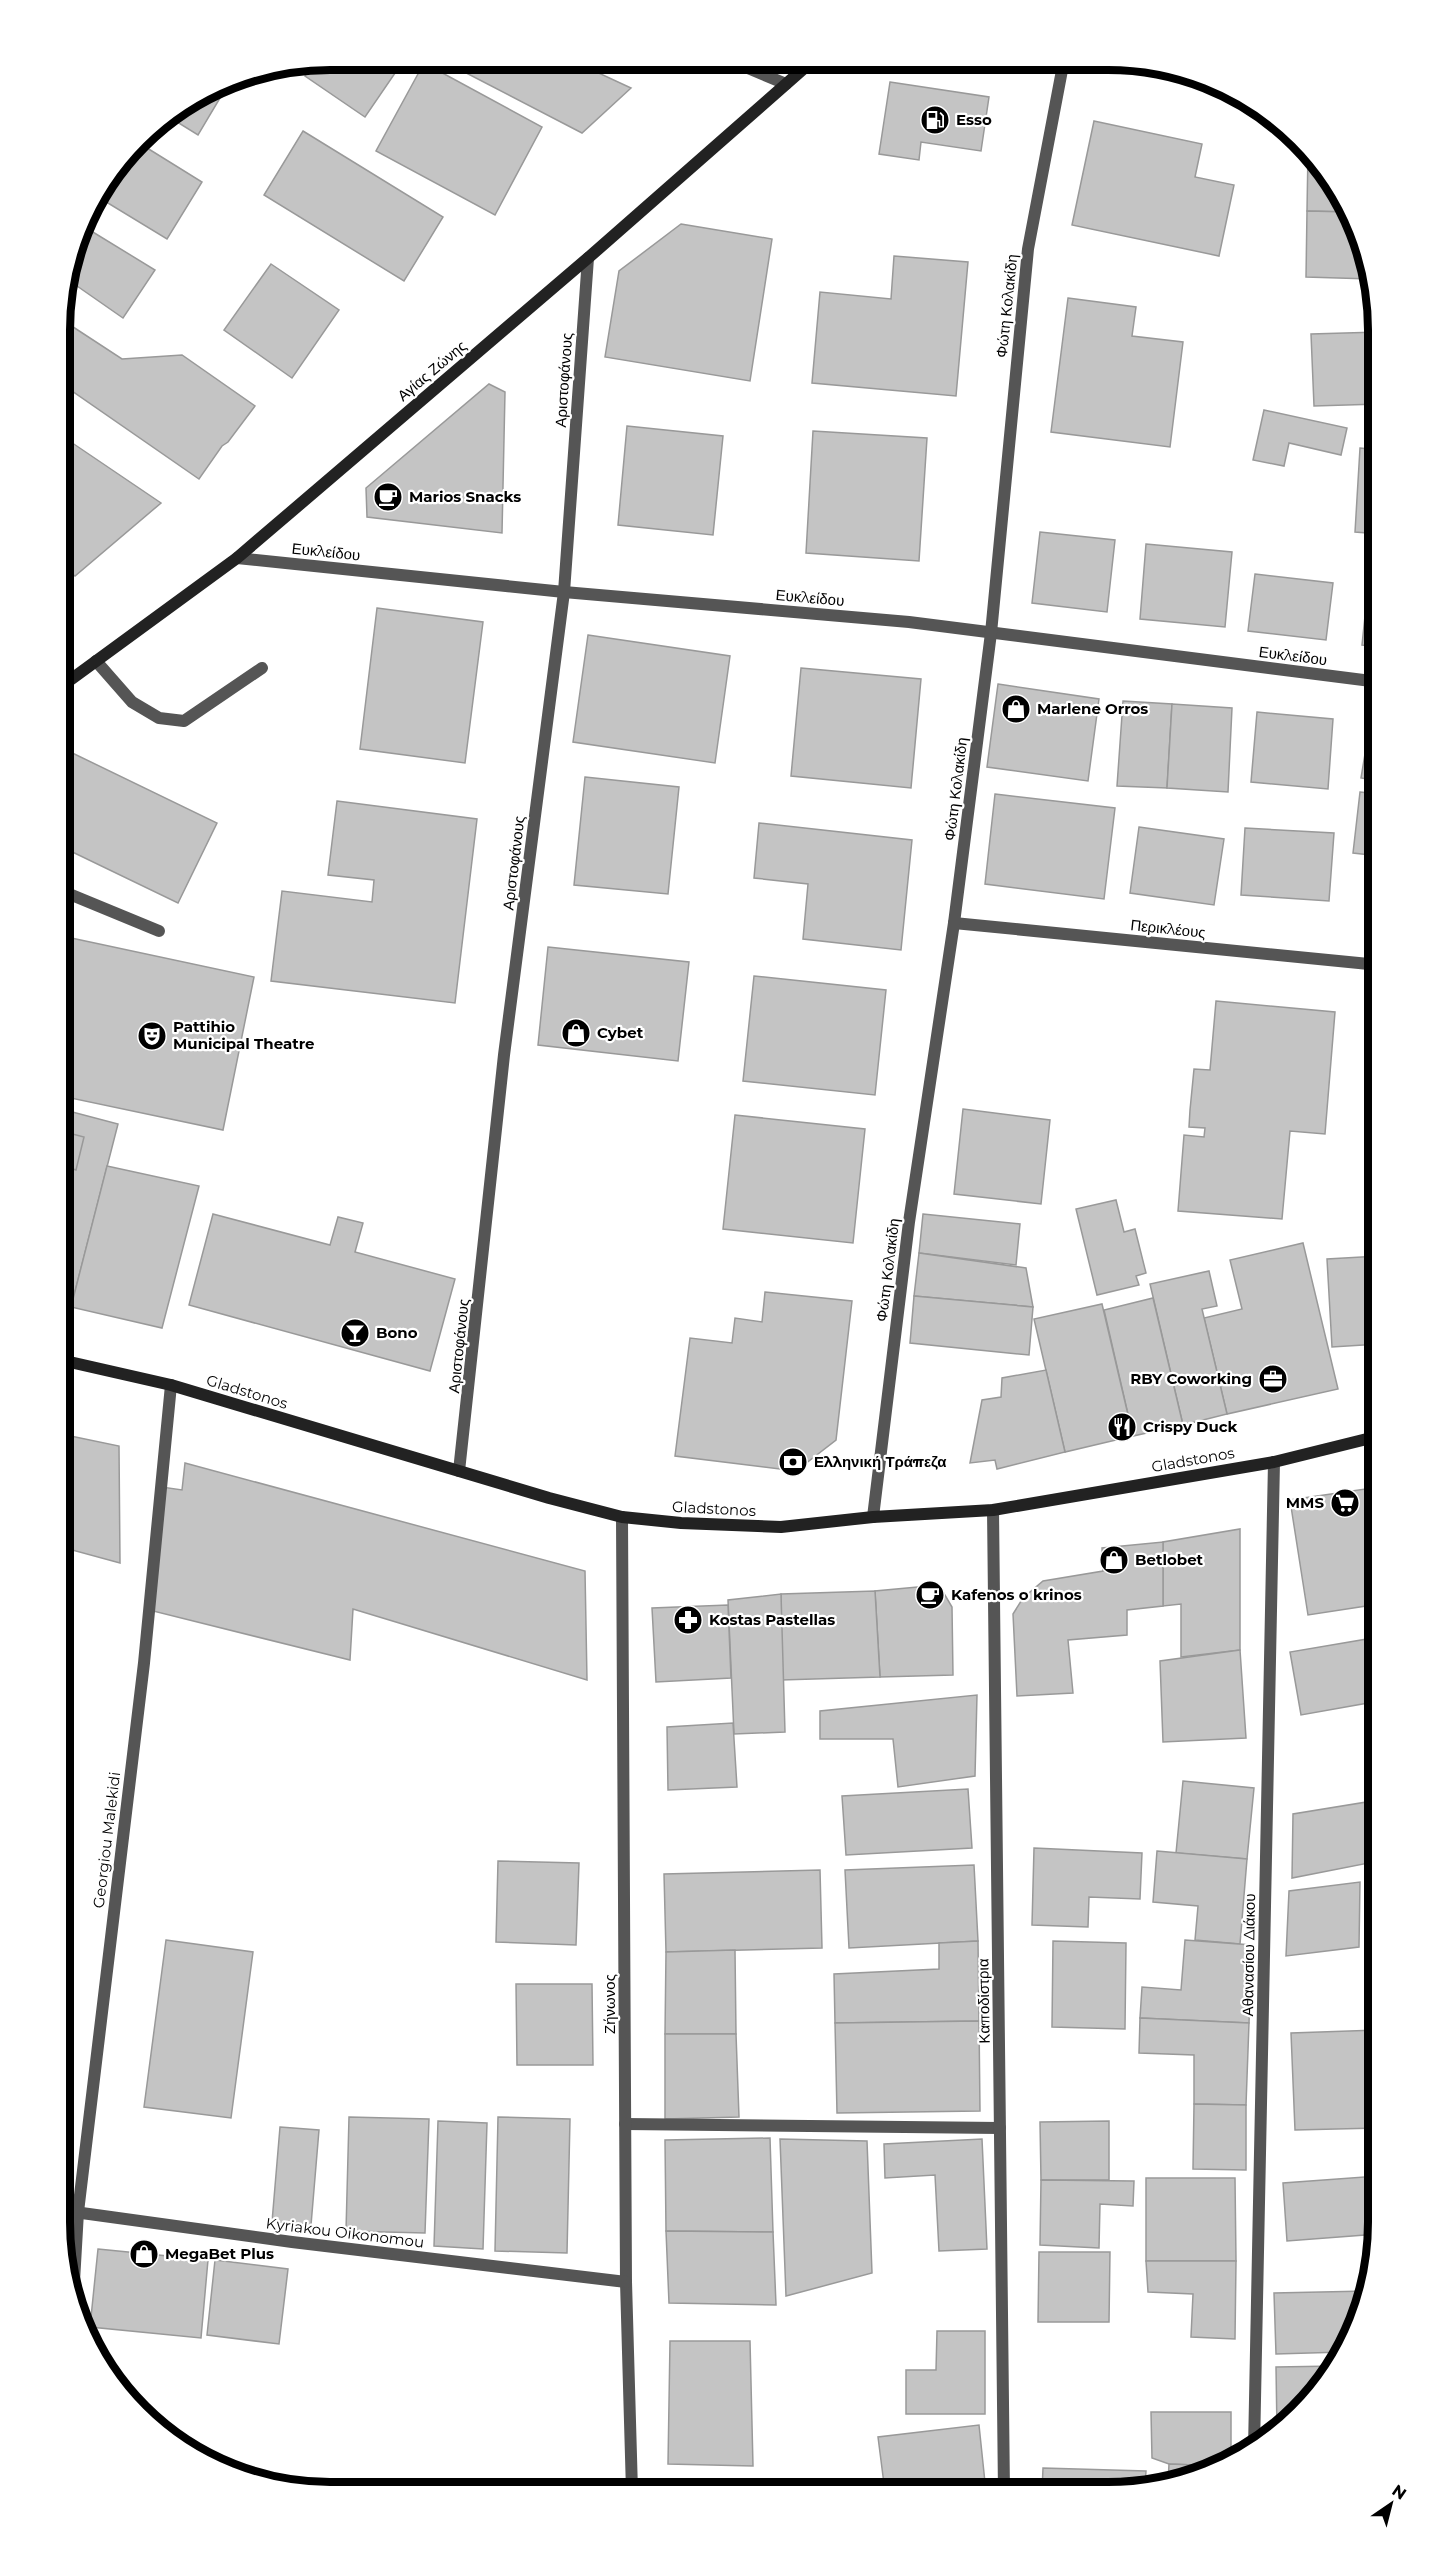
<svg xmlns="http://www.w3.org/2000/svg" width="1439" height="2552" viewBox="0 0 1439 2552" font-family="Montserrat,sans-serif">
	<rect width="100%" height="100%" fill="#fff"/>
	<g fill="#c4c4c4" stroke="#999" stroke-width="1.5">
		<polygon points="330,60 404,60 365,117 305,76 313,63"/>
		<polygon points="446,61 575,62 631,88 582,133 445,62"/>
		<polygon points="424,63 542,127 495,215 376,151"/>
		<polygon points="1131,65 1161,65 1218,84 1130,67"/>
		<polygon points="890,82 989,97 981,151 921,142 919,160 879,154"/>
		<polygon points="215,88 223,93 198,135 169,117"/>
		<polygon points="1094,121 1202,144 1195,177 1234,185 1219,256 1072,225"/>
		<polygon points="303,131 443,217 404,281 264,195"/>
		<polygon points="139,143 202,182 167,239 98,197"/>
		<polygon points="1308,151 1333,180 1349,212 1307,211"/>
		<polygon points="1307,211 1349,212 1365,243 1370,279 1306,277"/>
		<polygon points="681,224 772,239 750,381 605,357 619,271"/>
		<polygon points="83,226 155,270 123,318 67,279"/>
		<polygon points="894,256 968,262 956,396 812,383 820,292 891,299"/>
		<polygon points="271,264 339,310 292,378 224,330"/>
		<polygon points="1068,298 1136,307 1132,336 1183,342 1170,447 1051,432"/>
		<polygon points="67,323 122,359 182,355 255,406 228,442 222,446 199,479 62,384 62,330"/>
		<polygon points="1379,332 1379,404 1314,406 1311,334"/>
		<polygon points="489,384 505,392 502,533 367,517 366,488"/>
		<polygon points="1264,410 1347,428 1341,455 1289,443 1284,466 1253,460"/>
		<polygon points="627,426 723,436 713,535 618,525"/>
		<polygon points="813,431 927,438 919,561 806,553"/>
		<polygon points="62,436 161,503 75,576 62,566"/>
		<polygon points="1360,448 1379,450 1379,534 1355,532"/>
		<polygon points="1040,532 1115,540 1107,612 1032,603"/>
		<polygon points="1146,544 1232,552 1225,627 1140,619"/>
		<polygon points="1370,568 1379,569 1379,647 1362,645"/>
		<polygon points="1255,574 1333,583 1326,640 1248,631"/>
		<polygon points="377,608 483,622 465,763 360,749"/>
		<polygon points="588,635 730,656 715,763 573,742"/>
		<polygon points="801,668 921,679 911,788 791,776"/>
		<polygon points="998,684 1099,699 1088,781 987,767"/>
		<polygon points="1123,701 1172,704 1167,788 1117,786"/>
		<polygon points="1172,704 1232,708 1228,792 1167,788"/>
		<polygon points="1257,712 1333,719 1328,789 1251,782"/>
		<polygon points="1370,724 1379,725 1379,781 1361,778"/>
		<polygon points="62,748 217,823 178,903 62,847"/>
		<polygon points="585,777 679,787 668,894 574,885"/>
		<polygon points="1360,792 1379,794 1379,856 1353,853"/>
		<polygon points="995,794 1115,808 1104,899 985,884"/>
		<polygon points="337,801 477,819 455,1003 271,981 282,891 372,902 374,880 328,875"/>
		<polygon points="759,823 912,840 901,950 803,939 808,884 754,878"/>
		<polygon points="1139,827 1224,839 1214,905 1130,893"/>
		<polygon points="1245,828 1334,833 1329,901 1241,895"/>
		<polygon points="62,936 254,977 223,1130 61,1096"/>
		<polygon points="548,947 689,962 678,1061 538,1045"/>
		<polygon points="754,976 886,990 875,1095 743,1081"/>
		<polygon points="1216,1001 1335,1012 1325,1134 1290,1131 1282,1219 1178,1211 1184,1135 1204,1137 1205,1128 1189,1127 1190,1110 1194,1069 1210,1070"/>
		<rect x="1371" y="1022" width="8" height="53"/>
		<polygon points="61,1109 118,1124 71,1307 61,1305"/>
		<polygon points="963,1109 1050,1120 1041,1204 954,1194"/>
		<polygon points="735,1115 865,1129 853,1243 723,1229"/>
		<polygon points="61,1131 84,1137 76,1170 61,1165"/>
		<polygon points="107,1166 199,1186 162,1328 71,1307"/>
		<polygon points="1116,1200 1124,1232 1135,1229 1146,1273 1136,1276 1139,1285 1097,1295 1076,1209"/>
		<polygon points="213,1214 330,1245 338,1217 363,1223 355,1252 455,1279 430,1371 189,1305"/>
		<polygon points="923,1214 1020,1224 1016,1265 919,1253"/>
		<polygon points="1303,1243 1338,1389 1227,1414 1204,1318 1242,1309 1230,1260"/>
		<polygon points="919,1253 1026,1268 1033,1307 914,1296"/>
		<polygon points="1379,1256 1379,1344 1332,1347 1327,1259"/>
		<polygon points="1209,1271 1217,1306 1202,1309 1227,1414 1183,1425 1150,1284"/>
		<polygon points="765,1292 852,1301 836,1440 796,1471 675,1456 690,1338 732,1343 735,1318 762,1322"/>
		<polygon points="914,1296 1033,1307 1029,1355 910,1343"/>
		<polygon points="1153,1298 1183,1425 1133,1436 1104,1310"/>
		<polygon points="1102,1304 1133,1436 1065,1452 1034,1319"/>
		<polygon points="1046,1370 1065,1452 997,1469 995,1460 970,1463 982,1400 1001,1397 1002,1378"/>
		<polygon points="61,1434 119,1446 120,1563 61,1547"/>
		<polygon points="185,1463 585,1571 587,1680 353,1609 350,1660 153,1611 162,1487 182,1490"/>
		<polygon points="1379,1487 1379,1604 1308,1615 1290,1500"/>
		<polygon points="1240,1529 1240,1650 1181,1657 1181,1604 1163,1606 1163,1542"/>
		<polygon points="1163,1542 1163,1606 1127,1610 1127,1635 1068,1640 1073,1693 1017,1696 1013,1614 1023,1598 1043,1581 1103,1571 1102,1548"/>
		<polygon points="939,1585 952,1607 953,1675 880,1677 875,1591"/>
		<polygon points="875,1591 880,1677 781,1680 781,1594"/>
		<polygon points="781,1594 785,1732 734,1734 728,1600"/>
		<polygon points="728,1605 731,1678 656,1682 652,1608"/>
		<polygon points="1379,1637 1379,1701 1301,1715 1290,1652"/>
		<polygon points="1240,1650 1246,1738 1163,1742 1160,1661"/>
		<polygon points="977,1695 975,1776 898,1787 893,1739 820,1739 820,1711"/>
		<polygon points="733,1723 737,1787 668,1790 667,1727"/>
		<polygon points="1183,1781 1254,1788 1247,1859 1176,1853"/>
		<polygon points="968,1789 972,1848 846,1855 842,1796"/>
		<polygon points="1379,1800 1379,1861 1292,1878 1293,1814"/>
		<polygon points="1034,1848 1142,1853 1140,1899 1089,1897 1088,1927 1032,1925"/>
		<polygon points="1157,1851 1247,1859 1240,1944 1195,1940 1198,1906 1153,1902"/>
		<polygon points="498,1861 579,1863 576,1945 496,1942"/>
		<polygon points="974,1865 978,1941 849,1948 845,1870"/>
		<polygon points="820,1870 822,1948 666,1952 664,1874"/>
		<polygon points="1360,1882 1359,1947 1286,1956 1289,1891"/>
		<polygon points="166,1940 253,1952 231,2118 144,2107"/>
		<polygon points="1185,1940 1252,1945 1249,2023 1140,2018 1142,1987 1181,1990"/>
		<polygon points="978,1941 979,2021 835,2023 834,1974 939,1969 939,1943"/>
		<polygon points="1053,1941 1126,1943 1125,2029 1052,2027"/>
		<polygon points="735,1950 736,2034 665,2034 666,1952"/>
		<polygon points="516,1984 592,1984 593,2065 517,2065"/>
		<polygon points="1140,2018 1249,2023 1246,2105 1194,2104 1194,2055 1139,2053"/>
		<polygon points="979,2021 980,2111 837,2113 835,2023"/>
		<polygon points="1378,2030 1378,2128 1295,2130 1291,2033"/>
		<polygon points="665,2034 736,2034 739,2117 665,2119"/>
		<polygon points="1194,2104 1246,2105 1246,2170 1193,2169"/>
		<polygon points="349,2117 429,2119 425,2233 346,2231"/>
		<polygon points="498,2117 570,2119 567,2253 495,2251"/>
		<polygon points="438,2121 487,2123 483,2249 434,2246"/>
		<polygon points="1109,2121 1109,2180 1041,2180 1040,2122"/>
		<polygon points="280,2127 319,2130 311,2225 272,2222"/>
		<polygon points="770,2138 773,2232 666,2231 665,2140"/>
		<polygon points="780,2139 867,2141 872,2273 786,2296"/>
		<polygon points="982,2139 987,2249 939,2251 935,2175 885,2178 884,2144"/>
		<polygon points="1378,2176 1378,2234 1287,2241 1283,2183"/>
		<polygon points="1146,2178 1235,2178 1236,2261 1146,2261"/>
		<polygon points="1041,2180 1134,2181 1133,2206 1100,2204 1099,2248 1040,2245"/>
		<polygon points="666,2231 773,2232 776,2305 669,2303"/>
		<polygon points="98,2249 208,2260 201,2338 90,2327"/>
		<polygon points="1039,2252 1110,2252 1109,2322 1038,2322"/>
		<polygon points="215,2260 288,2269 279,2344 207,2335"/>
		<polygon points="1146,2261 1236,2261 1235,2339 1191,2337 1193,2294 1148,2292"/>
		<polygon points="1367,2291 1359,2325 1343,2352 1276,2354 1274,2293"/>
		<polygon points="937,2331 985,2331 985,2414 906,2414 906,2370 936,2370"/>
		<polygon points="670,2341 750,2341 753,2466 668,2464"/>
		<polygon points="1335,2366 1323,2387 1277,2430 1276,2367"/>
		<polygon points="1151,2412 1231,2412 1231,2460 1220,2466 1169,2464 1152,2458"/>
		<polygon points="979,2425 986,2492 868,2491 867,2486 884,2484 878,2437"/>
		<polygon points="1169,2464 1220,2466 1196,2478 1168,2482"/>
		<polygon points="1043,2468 1146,2471 1145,2486 1109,2492 1042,2492"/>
		<polygon points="258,2480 358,2490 295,2490"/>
	</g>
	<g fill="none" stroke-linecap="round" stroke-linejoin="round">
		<g stroke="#555" stroke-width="12">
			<polyline points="96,661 132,702 159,718 184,721 262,668"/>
			<polyline points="62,891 159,931"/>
			<polyline points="625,2124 1000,2128"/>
		</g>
		<g stroke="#555" stroke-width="12">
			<polyline points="736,63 786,84"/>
			<polyline points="237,558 564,592 909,622 1379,682"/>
			<polyline points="954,923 1379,965"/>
			<polyline points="459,1471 504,1055 564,592 588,258"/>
			<polyline points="993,1510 1004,2492"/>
			<polyline points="622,1517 626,2282 632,2491"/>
			<polyline points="873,1517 909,1222 954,923 991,633 1028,249 1063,65"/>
			<polyline points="60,2210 292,2242 626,2282"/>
			<polyline points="73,2299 78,2212 144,1663 171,1385"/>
			<polyline points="1254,2449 1274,1462"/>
		</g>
		<g stroke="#222" stroke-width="12">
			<polyline points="62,686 237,558 588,258 810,63"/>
			<polyline points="61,1360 171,1385 549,1498 622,1517 681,1523 781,1527 873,1517 993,1510 1274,1462 1379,1436"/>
		</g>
	</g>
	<defs>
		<g id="fuel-disc" transform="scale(1.5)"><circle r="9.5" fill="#000" stroke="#fff"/><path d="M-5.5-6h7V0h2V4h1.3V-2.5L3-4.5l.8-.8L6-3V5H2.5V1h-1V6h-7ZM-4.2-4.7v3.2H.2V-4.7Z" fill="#fff"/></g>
		<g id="cafe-disc" transform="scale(1.5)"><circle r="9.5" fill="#000" stroke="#fff"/><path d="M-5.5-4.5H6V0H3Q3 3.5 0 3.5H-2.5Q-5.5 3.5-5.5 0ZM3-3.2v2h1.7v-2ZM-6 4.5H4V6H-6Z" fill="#fff"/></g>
		<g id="shop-disc" transform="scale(1.5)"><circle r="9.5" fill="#000" stroke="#fff"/><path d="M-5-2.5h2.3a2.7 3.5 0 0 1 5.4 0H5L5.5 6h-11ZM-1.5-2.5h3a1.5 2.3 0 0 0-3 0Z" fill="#fff"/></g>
		<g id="theatre-disc" transform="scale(1.5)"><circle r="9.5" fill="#000" stroke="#fff"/><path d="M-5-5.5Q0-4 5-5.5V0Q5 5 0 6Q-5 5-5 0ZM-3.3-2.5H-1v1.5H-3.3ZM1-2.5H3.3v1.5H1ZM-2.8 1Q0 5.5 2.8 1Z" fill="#fff"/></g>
		<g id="bar-disc" transform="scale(1.5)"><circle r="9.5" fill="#000" stroke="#fff"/><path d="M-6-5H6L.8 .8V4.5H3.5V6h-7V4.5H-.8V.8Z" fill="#fff"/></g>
		<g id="office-disc" transform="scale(1.5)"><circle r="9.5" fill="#000" stroke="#fff"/><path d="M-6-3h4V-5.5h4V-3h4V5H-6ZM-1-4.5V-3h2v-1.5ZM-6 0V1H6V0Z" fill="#fff"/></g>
		<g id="restaurant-disc" transform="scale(1.5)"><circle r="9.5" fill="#000" stroke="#fff"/><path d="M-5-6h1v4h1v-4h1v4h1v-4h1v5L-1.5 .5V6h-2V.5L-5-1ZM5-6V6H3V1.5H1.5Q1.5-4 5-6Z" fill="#fff"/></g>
		<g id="bank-disc" transform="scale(1.5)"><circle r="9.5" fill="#000" stroke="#fff"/><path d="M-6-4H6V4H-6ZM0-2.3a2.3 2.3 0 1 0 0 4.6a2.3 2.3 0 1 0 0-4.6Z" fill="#fff"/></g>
		<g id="supermarket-disc" transform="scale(1.5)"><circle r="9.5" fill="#000" stroke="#fff"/><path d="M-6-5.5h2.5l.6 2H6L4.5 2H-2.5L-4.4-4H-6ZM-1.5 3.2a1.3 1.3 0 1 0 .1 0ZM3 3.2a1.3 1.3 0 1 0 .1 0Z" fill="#fff"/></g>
		<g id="pharmacy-disc" transform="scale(1.5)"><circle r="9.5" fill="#000" stroke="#fff"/><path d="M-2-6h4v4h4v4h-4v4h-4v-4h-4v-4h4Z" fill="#fff"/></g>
	</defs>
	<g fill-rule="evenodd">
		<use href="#fuel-disc" x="935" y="120"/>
		<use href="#cafe-disc" x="388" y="497"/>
		<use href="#shop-disc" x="1016" y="709"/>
		<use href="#shop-disc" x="576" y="1033"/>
		<use href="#theatre-disc" x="152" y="1036"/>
		<use href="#bar-disc" x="355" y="1333"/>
		<use href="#office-disc" x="1273" y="1379"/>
		<use href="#restaurant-disc" x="1122" y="1427"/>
		<use href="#bank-disc" x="793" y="1462"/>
		<use href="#supermarket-disc" x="1345" y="1503"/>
		<use href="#shop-disc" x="1114" y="1560"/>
		<use href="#cafe-disc" x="930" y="1595"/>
		<use href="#pharmacy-disc" x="688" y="1620"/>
		<use href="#shop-disc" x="144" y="2254"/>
	</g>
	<g text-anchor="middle" stroke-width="4.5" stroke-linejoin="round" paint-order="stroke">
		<g font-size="15" font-weight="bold" fill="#000" stroke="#fff" text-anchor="start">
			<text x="956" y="125">Esso</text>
			<text x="409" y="502">Marios Snacks</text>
			<text x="1037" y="714">Marlene Orros</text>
			<text x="173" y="1032">Pattihio<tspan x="173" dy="17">Municipal Theatre</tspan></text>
			<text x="597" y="1038">Cybet</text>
			<text x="376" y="1338">Bono</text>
			<text x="1252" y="1384" text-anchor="end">RBY Coworking</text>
			<text x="1143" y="1432">Crispy Duck</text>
			<text x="814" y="1467">Ελληνική Τράπεζα</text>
			<text x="1324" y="1508" text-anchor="end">MMS</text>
			<text x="1135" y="1565">Betlobet</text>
			<text x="951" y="1600">Kafenos o krinos</text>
			<text x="709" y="1625">Kostas Pastellas</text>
			<text x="165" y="2259">MegaBet Plus</text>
		</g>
		<g font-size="15" fill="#000" stroke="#fff">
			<text transform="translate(1007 306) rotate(-84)" y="5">Φώτη Κολακίδη</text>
			<text transform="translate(432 371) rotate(-40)" y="5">Αγίας Ζώνης</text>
			<text transform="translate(564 380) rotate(-86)" y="5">Αριστοφάνους</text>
			<text transform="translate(326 552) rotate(6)" y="5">Ευκλείδου</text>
			<text transform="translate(810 598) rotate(5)" y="5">Ευκλείδου</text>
			<text transform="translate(1293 656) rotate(7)" y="5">Ευκλείδου</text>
			<text transform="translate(956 789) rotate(-83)" y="5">Φώτη Κολακίδη</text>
			<text transform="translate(514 863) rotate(-83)" y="5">Αριστοφάνους</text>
			<text transform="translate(1168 929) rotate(6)" y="5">Περικλέους</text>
			<text transform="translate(888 1270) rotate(-83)" y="5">Φώτη Κολακίδη</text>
			<text transform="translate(459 1346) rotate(-84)" y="5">Αριστοφάνους</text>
			<text transform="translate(247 1392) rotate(17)" y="5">Gladstonos</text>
			<text transform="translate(1193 1460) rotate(-10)" y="5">Gladstonos</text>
			<text transform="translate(714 1509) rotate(3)" y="5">Gladstonos</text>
			<text transform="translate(107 1840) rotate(-83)" y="5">Georgiou Malekidi</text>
			<text transform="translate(1249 1955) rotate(-89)" y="5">Αθανασίου Διάκου</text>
			<text transform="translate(984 2001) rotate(-91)" y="5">Καποδίστρια</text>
			<text transform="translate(610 2004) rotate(-90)" y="5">Ζήνωνος</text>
			<text transform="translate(345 2233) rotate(7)" y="5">Kyriakou Oikonomou</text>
		</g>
	</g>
	<path d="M0 0H1439V2552H0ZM330 70H1108A260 260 0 0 1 1368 330V2222A260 260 0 0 1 1108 2482H330A260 260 0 0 1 70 2222V330A260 260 0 0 1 330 70Z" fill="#fff" fill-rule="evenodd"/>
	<path fill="none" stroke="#000" stroke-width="8" d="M330 70H1108A260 260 0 0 1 1368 330V2222A260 260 0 0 1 1108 2482H330A260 260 0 0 1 70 2222V330A260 260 0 0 1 330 70Z"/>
	<g transform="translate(1391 2504) rotate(35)" stroke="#ffffff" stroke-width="4.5" paint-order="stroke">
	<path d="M0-4.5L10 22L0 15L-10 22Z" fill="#000000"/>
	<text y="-9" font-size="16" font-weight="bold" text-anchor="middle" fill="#000000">N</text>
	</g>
</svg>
